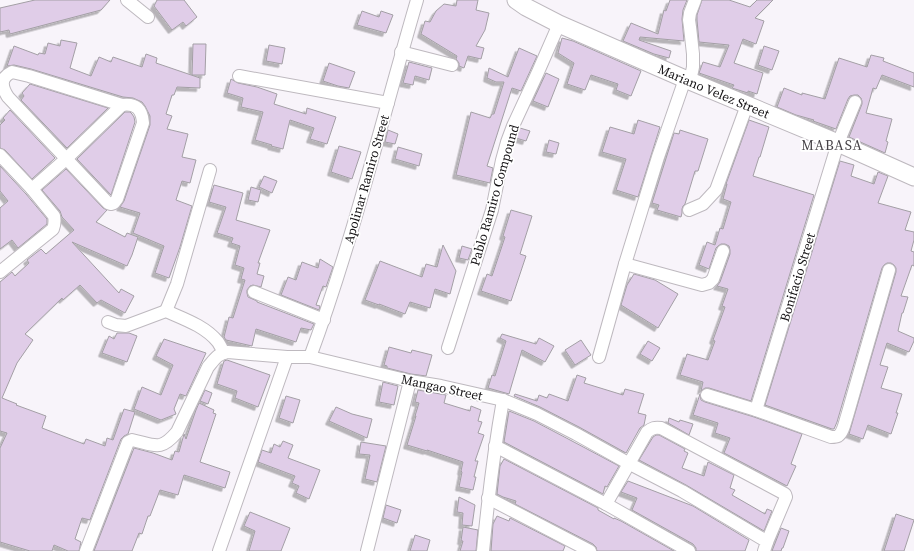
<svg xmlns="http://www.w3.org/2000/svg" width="914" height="551" viewBox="0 0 914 551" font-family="'Source Serif 4',serif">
	<defs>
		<filter id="shadow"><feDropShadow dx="-3.5" dy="3.5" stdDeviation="0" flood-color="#0004"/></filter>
	</defs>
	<rect width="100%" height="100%" fill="#f8f4fa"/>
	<g fill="#e0cde8" stroke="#a39fa5" filter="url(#shadow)">
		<polygon points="35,0 110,0 101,10 10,34 9,30 0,32 0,8"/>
		<polygon points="157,0 184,0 197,17 186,26 183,22 172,30 154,6"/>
		<polygon points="457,0 478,0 476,10 489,13 485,30 476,46 484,48 481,59 468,56 464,68 459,66 459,63 456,59 457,56 421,34 425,21 430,22 436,11 444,4 456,6"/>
		<polygon points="670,0 687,0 683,10 682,19 684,41 640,37 639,40 671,51 669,58 654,54 623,41 631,23 658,34 664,10 666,11"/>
		<polygon points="702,0 729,0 750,7 757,0 773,0 755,18 764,21 756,44 743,39 734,63 763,73 757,94 748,91 748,93 732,88 734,85 699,73 703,62 720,67 729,45 699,42 697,20 697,15"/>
		<polygon points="362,11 379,17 381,11 393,15 386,33 357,25"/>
		<polygon points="562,38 573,41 641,71 631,96 616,90 618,84 591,75 585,90 567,84 574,63 558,53"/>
		<polygon points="61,40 77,43 70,68 91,76 99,57 111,62 113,57 142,67 146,54 157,58 156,63 200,78 200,88 177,87 174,95 172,95 166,114 172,116 167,129 188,134 182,157 196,160 190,183 182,181 176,200 192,206 180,247 169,278 155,273 164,246 133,233 140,213 120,207 124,201 150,125 150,116 145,106 142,102 133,98 123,97 31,69 14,65 7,66 14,46 38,55 39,53 45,54 48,43 60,46"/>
		<polygon points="193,44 206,44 205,75 192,75"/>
		<polygon points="269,45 285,48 282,64 266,61"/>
		<polygon points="764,46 779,51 772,70 758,65"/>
		<polygon points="519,48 537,56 521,91 512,88 487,166 493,168 490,183 456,175 471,112 490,118 492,114 494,114 504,82 496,82 487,78 489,68 508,77"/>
		<polygon points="871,55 884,58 883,61 914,73 914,87 882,75 876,89 873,88 866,113 892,119 886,141 888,142 885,153 849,137 862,104 862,101 861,98 858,95 854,95 850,96 848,99 836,129 813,121 814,120 796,115 777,107 784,88 802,95 802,93 825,99 839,58 867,67"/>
		<polygon points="409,62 432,68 429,80 415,76 413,85 403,83"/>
		<polygon points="329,63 355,72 349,88 338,86 323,81"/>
		<polygon points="546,73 559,79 548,107 533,101"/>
		<polygon points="231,79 238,83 257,87 277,94 274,104 306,114 307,108 336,117 327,144 310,139 314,128 290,120 283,149 271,146 272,145 255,140 263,112 241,107 243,98 227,93"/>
		<polygon points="30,84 108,108 67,148 21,100 24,96 22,93"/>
		<polygon points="10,110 55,158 32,179 5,150 0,148 0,125 5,120 3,118"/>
		<polygon points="125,112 130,112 132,114 134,117 135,122 111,195 77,159"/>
		<polygon points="638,120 660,127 638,197 616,190 626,159 602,152 610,127 634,134"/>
		<polygon points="749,120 769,127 760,157 759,157 753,176 814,195 751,401 709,388 705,388 701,391 703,382 680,375 687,354 708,360 715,341 713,340 725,307 722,306 728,289 717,286 720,282 730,254 730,250 729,246 725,244 721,244 718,246 716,248 709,269 699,265 707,242 715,245 720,228 723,229 731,202 723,199 727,184 726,184"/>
		<polygon points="520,128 530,131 526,141 516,138"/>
		<polygon points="388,130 398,134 395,144 385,142"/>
		<polygon points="680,130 708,139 698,171 695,171 685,204 683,206 682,209 682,213 681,217 657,210 659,205 652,203 674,133 679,134"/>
		<polygon points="549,140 559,143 556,154 546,152"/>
		<polygon points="339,146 361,152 352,179 331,172"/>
		<polygon points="398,147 422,154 419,166 395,159"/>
		<polygon points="840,161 854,165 851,176 874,184 878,172 888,176 878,203 911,212 905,230 914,232 914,240 911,251 914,252 914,266 912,265 901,296 908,297 903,313 902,313 898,331 914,338 914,341 909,352 887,343 880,365 888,367 881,388 902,394 896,413 898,413 891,434 868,425 863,439 849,434 896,272 896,268 894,265 891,263 887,263 884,265 882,268 837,422 834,429 832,429 765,405"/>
		<polygon points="0,166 26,194 47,219 47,224 18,248 12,240 0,249 0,208 8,201 0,191"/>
		<polygon points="66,169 103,208 107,210 96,222 125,237 127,233 138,237 132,255 127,266 72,242 119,293 121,289 134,296 125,313 101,300 97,303 80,285 63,300 62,298 25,334 33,340 17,363 2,398 17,404 16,405 46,416 42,428 84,444 86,439 105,446 107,438 113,440 124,409 135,412 128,434 124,436 121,439 90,520 82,518 75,539 81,542 79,551 68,551 54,545 52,551 30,551 0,542 0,448 7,433 0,431 0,282 12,272 15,276 29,263 27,260 41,249 46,254 74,230 62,217 60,211 42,190"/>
		<polygon points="264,176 277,181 272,193 259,187"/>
		<polygon points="214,185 243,193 236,220 270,230 258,263 260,263 257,274 264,276 261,287 253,285 250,286 247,290 247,293 248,297 257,301 257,302 314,324 311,330 301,328 296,342 256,329 252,346 226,340 224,337 229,317 233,318 245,280 241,279 244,268 235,265 240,246 231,243 233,238 217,233 226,207 209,202"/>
		<polygon points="251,187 261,190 258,202 248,200"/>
		<polygon points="511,210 532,216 520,254 526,256 511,301 481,291 487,274 492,276 505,237 503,236"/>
		<polygon points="443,245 456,271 450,294 435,289 430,308 410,302 405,314 379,304 379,305 365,300 380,261 422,277 426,264 437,267"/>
		<polygon points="462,246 472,249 468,260 459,258"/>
		<polygon points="320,259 333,267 326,287 323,286 316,305 320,306 319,310 281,295 288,277 296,280 302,262 318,268"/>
		<polygon points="634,274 655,280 678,294 658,328 621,305 627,285"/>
		<polygon points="117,333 129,333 137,336 127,362 102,353 109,336 114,339"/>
		<polygon points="502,334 536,344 539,338 554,346 545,362 522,350 509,394 488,388 492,375 495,376 506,341 500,338"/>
		<polygon points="164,339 206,353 186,396 180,394 174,409 176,414 161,420 134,409 142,387 161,395 173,365 156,356"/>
		<polygon points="581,340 591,355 575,365 565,350"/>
		<polygon points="648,341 660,348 652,361 640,354"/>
		<polygon points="389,347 411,353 412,350 432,355 426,376 411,374 387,368 387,366 384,365"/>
		<polygon points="227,360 270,375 258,407 235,398 237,391 217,384 224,361"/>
		<polygon points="577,375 586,378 584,383 623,395 625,389 644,394 638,413 646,415 644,425 640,428 626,453 579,427 540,407 514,396 515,394 537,401 539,395 547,398 549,394 568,401"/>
		<polygon points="383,382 398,386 394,405 379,402"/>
		<polygon points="205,390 212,393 208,404 200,401"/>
		<polygon points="418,390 446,395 444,403 470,411 471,406 481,410 478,421 482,422 478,433 484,435 475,461 478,461 474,477 476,477 473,490 459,487 462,472 461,471 463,462 427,450 427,451 407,445 416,416 415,416 419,403 415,402"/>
		<polygon points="700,394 701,400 705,402 754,417 802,434 791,464 796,466 787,486 724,453 730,438 715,433 718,423 693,415"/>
		<polygon points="286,396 300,400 293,423 279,418"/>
		<polygon points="199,403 214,410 213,413 216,414 200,462 230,472 225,488 184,475 178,495 160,490 150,516 148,516 142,534 139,533 132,551 94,551 134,448 153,453 172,460 175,451 179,452 184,434 186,439 196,410"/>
		<polygon points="336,407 352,414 372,419 367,438 329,421"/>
		<polygon points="509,411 534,421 572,441 619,466 607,487 605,486 603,494 504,442"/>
		<polygon points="669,418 679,422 680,420 693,424 689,435 668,423"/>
		<polygon points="656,435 659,435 685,449 684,451 688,453 682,468 704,476 708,462 734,475 730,488 735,490 732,495 765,514 767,509 772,511 764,531 686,485 639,460 653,437"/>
		<polygon points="283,441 293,445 288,458 320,470 309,499 296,493 299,486 292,483 295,476 258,462 262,450 271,453 274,444 280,447"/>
		<polygon points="361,442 386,446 377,482 365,479 370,455 359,454"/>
		<polygon points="504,459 598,508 598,510 614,519 614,518 621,521 674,551 597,551 596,547 593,544 515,504 516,501 503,497 497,494 500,466"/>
		<polygon points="628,481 693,506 749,540 745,551 696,551 696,548 693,544 632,510 637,498 621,492"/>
		<polygon points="459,497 475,505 472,526 462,525 463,513 457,512"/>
		<polygon points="386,505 401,510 397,523 383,518"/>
		<polygon points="250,512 290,528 281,551 249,551 255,531 244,526"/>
		<polygon points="896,514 914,520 904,551 884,551"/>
		<polygon points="497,516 509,521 510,518 565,546 563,551 491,551 493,524"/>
		<polygon points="463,527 478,530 476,551 460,551 463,541 461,541"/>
		<polygon points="781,528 789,531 783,548 782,548 781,551 772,551"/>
		<polygon points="415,535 430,540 427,551 410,551"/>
	</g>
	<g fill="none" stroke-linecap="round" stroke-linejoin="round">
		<g stroke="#beb9bf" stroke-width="14">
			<g id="street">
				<polyline points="127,0 148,17"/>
				<polyline points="401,52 452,65"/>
				<path d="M 12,72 L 29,76 L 122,105 C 136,103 142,109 143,123 L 117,199 L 114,203 L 111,204 L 108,203 L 8,97 C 1,86 0,78 12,72 Z"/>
				<polyline points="239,76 388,103"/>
				<polyline points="690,81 693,67 693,54 690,27 689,20 690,13 695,0"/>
				<path d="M 0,155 L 32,189 L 54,216 C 55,221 55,224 53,229 L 0,272"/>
				<polyline points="32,189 66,159 122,105"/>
				<polyline points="689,210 703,204 716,190 747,105"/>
				<polyline points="625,264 702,285 709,283 713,279 723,251"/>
				<polyline points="254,292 324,320"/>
				<polyline points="166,311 177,284 210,170"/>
				<path d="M 108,322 L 116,325 L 126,326 L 166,311 C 184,319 205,326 218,342 C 220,345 222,349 224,353"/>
				<polyline points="448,348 492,210 502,160 507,142 513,126 538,72 559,24"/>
				<path d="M 310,357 C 353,241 382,119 417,0"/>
				<polyline points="599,357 625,264 658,157 685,79"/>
				<path d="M 707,395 L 756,410 L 831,437 C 833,437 836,437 838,436 C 843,433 845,422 847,416 L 889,270"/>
				<polyline points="756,410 838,143 855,102"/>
				<polyline points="495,446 606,504 689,551"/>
				<polyline points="488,498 513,511 590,551"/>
				<path d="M 606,504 L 647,432 C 652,428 655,427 661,428 L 785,494 L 786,497 L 767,542"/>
				<path d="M 86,551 L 128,442 L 132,440 C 155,445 160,452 177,432 L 208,367 C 214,360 218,353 228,352 L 287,357 L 310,357 L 410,381 L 441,386 L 503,400 L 537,414 L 576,434 L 628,463 L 682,491 L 761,538 L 767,542 L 764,551"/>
				<polyline points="219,551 287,357"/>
				<polyline points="367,551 410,381"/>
				<path d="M 483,551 C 488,500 494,450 503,400"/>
			</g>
		</g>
		<g stroke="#beb9bf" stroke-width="19">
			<g id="secondary">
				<path id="s1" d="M 516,0 L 526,7 L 559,24 L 685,79 L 838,143 L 914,177"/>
			</g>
		</g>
		<use href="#street" stroke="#fff" stroke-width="12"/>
		<use href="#secondary" stroke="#fff" stroke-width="17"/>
	</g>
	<g text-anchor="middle" stroke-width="3.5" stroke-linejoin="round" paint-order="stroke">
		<g font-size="13" fill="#151315" stroke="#fff">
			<text dy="5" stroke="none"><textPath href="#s1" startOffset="218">Mariano Velez Street</textPath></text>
			<text transform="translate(366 179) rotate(-74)" y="5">Apolinar Ramiro Street</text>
			<text transform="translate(494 195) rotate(-74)" y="5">Pablo Ramiro Compound</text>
			<text transform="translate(797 277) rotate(-73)" y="5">Bonifacio Street</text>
			<text transform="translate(442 387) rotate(12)" y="5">Mangao Street</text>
		</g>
		<g font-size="14" letter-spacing="1" fill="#464247" stroke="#fff">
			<text x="832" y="150">MABASA</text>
		</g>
	</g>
</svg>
